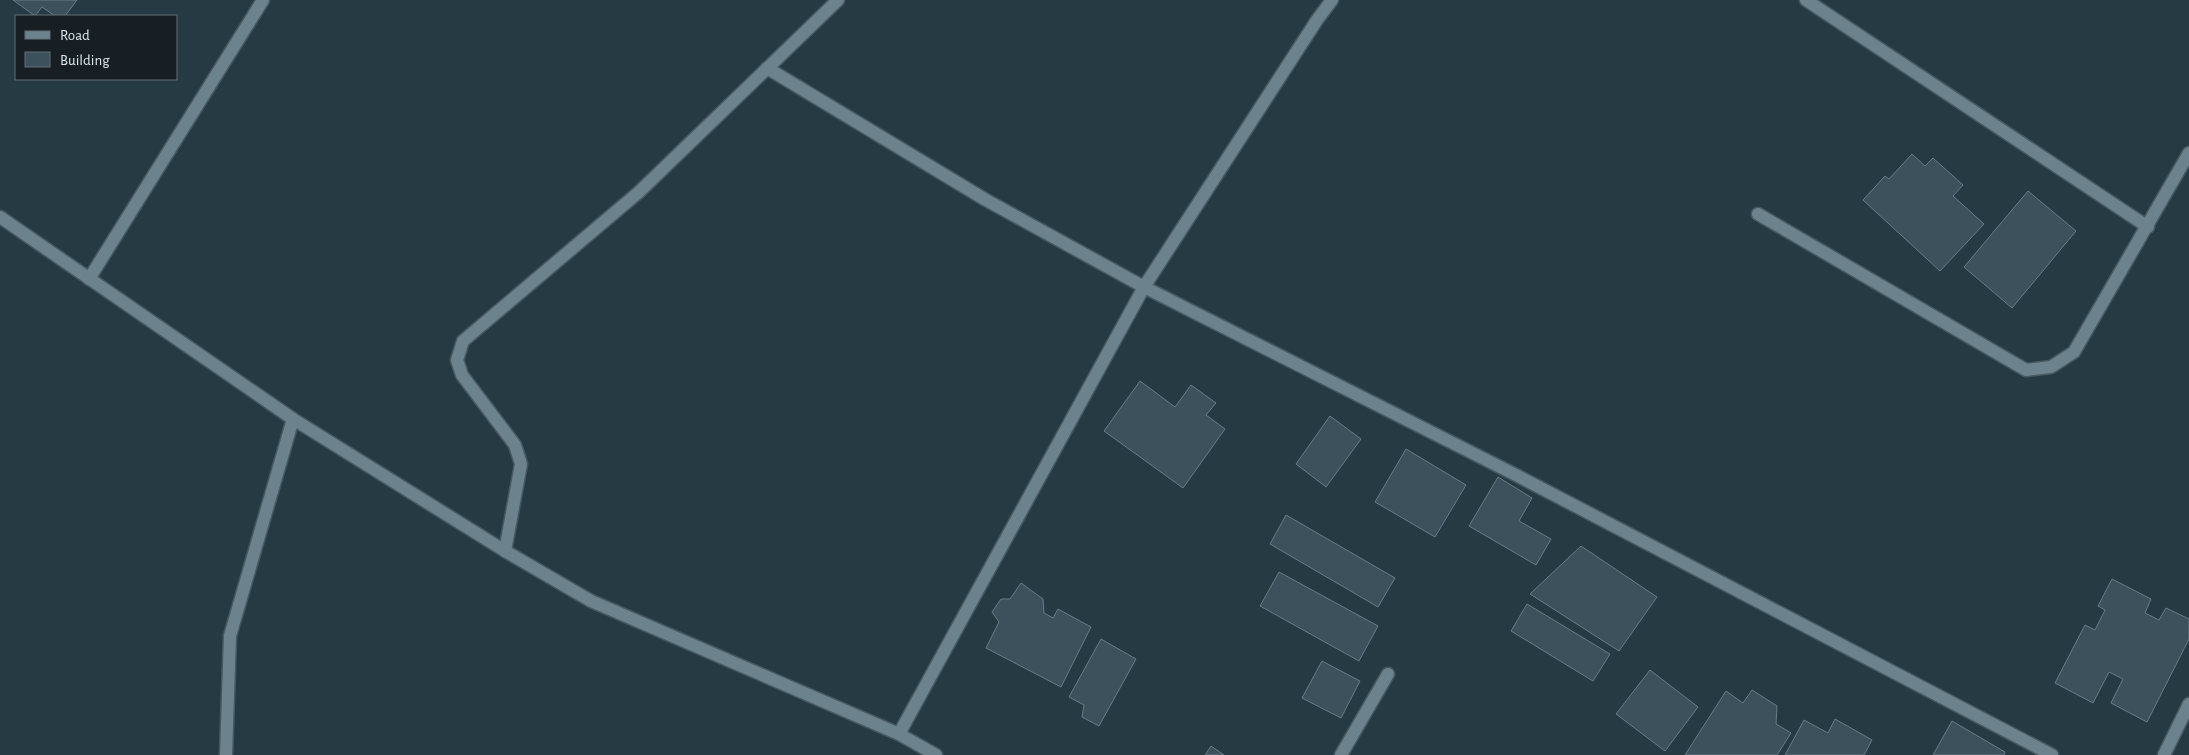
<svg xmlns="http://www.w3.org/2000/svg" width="2189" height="755" viewBox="0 0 2189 755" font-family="'Alegreya Sans',sans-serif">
	<rect width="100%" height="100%" fill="#263a43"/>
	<g fill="#3c515b" stroke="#677d88">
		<polygon points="13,0 77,0 65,16 55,16 42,7 35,16"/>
		<polygon points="1912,154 1925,166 1933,158 1963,185 1953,196 1984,224 1940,271 1863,200 1885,176 1889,179"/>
		<polygon points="2028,191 2076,231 2012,308 1964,267"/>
		<polygon points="1140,381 1175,407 1191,385 1216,403 1206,415 1225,429 1183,488 1104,431"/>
		<polygon points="1330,416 1361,439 1326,487 1296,464"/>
		<polygon points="1406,449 1466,485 1435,537 1375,502"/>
		<polygon points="1498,477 1532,498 1519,521 1551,539 1536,565 1469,526"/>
		<polygon points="1286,515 1395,578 1378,607 1270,544"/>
		<polygon points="1581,546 1657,597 1619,651 1530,594"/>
		<polygon points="1279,572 1378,626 1359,661 1260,606"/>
		<polygon points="2112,579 2151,599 2145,613 2159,620 2166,608 2189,619 2189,639 2147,722 2111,703 2123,679 2109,672 2093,703 2055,683 2085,625 2095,630 2105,610 2098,606"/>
		<polygon points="1021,583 1043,599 1044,613 1053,618 1058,609 1091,627 1061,687 986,648 999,622 992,612 1001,599 1010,599"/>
		<polygon points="1527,604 1610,654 1593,681 1511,631"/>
		<polygon points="1101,639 1136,659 1099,726 1082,717 1084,705 1069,697"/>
		<polygon points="1322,661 1360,681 1341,718 1302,698"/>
		<polygon points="1650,670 1698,707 1665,751 1616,714"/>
		<polygon points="1752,690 1777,706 1776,724 1791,733 1777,755 1685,755 1726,691 1743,703"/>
		<polygon points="1835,719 1872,740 1864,755 1785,755 1804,720 1828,733"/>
		<polygon points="1952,721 2005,752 2004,755 1933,755"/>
		<polygon points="1211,746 1224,755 1205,755"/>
	</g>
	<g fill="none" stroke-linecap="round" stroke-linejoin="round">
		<g stroke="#475860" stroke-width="15">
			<g id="minor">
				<polyline points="1806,0 2148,227"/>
				<polyline points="767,68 986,200 1144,287 1516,475 2052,755"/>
				<polyline points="1758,214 2026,370 2051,367 2074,352 2189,153"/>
				<polyline points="0,217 293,419 505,551 591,601 899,734 936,755"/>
				<polyline points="89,279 263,0"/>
				<polyline points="505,551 521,464 515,445 462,375 457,360 463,341 639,192 838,0"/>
				<polyline points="899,734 1144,287 1317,20 1332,0"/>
				<polyline points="226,755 230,636 293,419"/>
				<polyline points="1341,755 1388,674"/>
				<polyline points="2164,755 2189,704"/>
			</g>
		</g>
		<use href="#minor" stroke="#6c828d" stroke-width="12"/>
	</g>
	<rect x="15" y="15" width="162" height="65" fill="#171f24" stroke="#656f74"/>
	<rect x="25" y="31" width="25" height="8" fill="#6c828d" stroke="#656f74"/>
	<text x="60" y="40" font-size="15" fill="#dbe7ed">Road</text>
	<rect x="25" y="52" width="25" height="15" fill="#3c515b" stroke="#656f74"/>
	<text x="60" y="65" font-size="15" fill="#dbe7ed">Building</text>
</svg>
